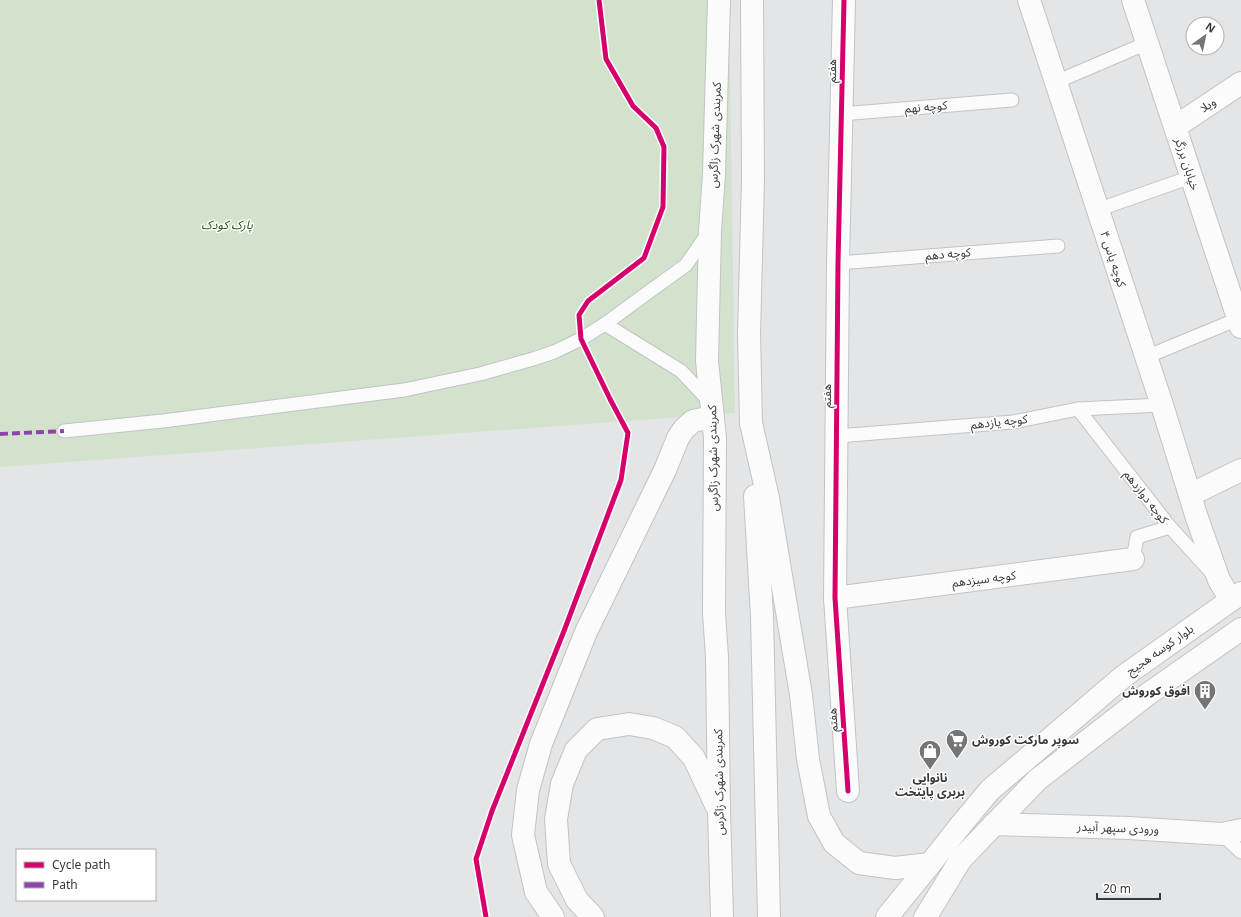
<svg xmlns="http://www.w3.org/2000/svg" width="1241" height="917" viewBox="0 0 1241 917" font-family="Georgia,'Noto Sans Arabic',serif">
	<rect width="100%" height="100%" fill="#e3e5e7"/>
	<polygon fill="#d3e2cc" points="0,0 729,0 735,413 0,467"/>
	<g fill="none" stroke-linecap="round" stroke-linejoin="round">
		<g stroke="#c2c3c4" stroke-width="15">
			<g id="service">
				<polyline points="1056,82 1147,43"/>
				<polyline points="841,114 1012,100"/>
				<polyline points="1097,210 1191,177"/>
				<polyline points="838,263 1058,246"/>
				<polyline points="605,324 681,371 712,404"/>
				<polyline points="1146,357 1238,319"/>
				<polyline points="1078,409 1170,527 1211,572"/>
				<polyline points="64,431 163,421 404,390 480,374 533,359 554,352 581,339 605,324 650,291 686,265 708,233"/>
				<polyline points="837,436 1013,422 1078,409 1162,405"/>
				<polyline points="1133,559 1137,537 1170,527"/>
				<polyline points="1222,834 1241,852"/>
			</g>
		</g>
		<g stroke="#c2c3c4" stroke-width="24">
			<g id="minor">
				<polyline points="844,0 838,263 835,598 848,791"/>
				<polyline points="1029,0 1162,405 1197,518 1219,580 1231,600"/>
				<polyline points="1133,0 1241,327"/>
				<polyline points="1175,127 1241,83"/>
				<polyline points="1190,495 1241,470"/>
				<polyline points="835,598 1133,559"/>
				<polyline points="994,824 1129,828 1222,834 1241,830"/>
			</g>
		</g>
		<g stroke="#c2c3c4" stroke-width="24">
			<g id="tertiary">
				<polyline points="960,826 990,790 1124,676 1241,593"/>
				<polyline points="928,913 961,859 1037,780 1148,694 1241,629"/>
			</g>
		</g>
		<g stroke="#c2c3c4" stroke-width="24">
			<g id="secondary">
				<polyline points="719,0 714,174 710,231 707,361 715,438 714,613 717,657 719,811 722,917"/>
				<polyline points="752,0 753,179 749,334 751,423 768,498 801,695 808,759 819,816 834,843 859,863 895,868 930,864 960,826"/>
				<polyline points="755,496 762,616 769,917"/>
				<polyline points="553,917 536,892 523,835 528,790 541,744 586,632 665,470 678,438 684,429 693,421 712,417"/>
				<polyline points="593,917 577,900 559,864 556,819 562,784 576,750 597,729 629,724 653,728 675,737 694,758 716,805"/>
				<polyline points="887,917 930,864"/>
				<polyline points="925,917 928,913"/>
			</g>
		</g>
		<use href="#service" stroke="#fbfbfb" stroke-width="13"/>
		<use href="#minor" stroke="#fbfbfb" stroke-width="22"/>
		<use href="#tertiary" stroke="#fbfbfb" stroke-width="22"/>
		<use href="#secondary" stroke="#fbfbfb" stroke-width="22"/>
		<polyline stroke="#8e44ad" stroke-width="4" stroke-dasharray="8 4" stroke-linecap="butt" points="0,434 64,431"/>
		<g stroke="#fff" stroke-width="8">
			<g id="cycleway">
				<polyline points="844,0 838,263 835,598 848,791"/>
				<polyline points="486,917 476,859 492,811 564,631 621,480 628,433 610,399 581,339 579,315 588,301 644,258 663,207 664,147 656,128 633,106 606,59 599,0"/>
			</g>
		</g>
		<use href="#cycleway" stroke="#d6006c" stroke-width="5"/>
	</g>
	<defs>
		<g id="building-pin" transform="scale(1.15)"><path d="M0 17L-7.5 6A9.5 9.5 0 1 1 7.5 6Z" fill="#747577" stroke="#fff"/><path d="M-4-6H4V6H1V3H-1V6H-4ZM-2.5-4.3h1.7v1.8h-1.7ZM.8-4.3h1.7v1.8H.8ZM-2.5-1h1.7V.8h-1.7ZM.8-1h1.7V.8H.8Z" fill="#fff"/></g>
		<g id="supermarket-pin" transform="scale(1.15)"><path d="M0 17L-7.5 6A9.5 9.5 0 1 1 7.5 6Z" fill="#747577" stroke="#fff"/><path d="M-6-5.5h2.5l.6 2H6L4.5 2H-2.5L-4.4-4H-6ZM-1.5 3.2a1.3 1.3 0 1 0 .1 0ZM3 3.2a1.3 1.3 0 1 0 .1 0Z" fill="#fff"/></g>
		<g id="shop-pin" transform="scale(1.15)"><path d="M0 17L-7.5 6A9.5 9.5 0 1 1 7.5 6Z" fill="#747577" stroke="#fff"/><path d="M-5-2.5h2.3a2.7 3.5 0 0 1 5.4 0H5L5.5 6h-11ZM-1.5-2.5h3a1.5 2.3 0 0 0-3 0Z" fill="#fff"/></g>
	</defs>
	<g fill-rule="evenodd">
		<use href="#building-pin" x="1205" y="691"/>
		<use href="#supermarket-pin" x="957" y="740"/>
		<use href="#shop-pin" x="930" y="751"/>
	</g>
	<g text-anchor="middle" stroke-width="3" stroke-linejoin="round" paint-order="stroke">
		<g font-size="12" fill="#38393b" stroke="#fff">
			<text transform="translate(832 71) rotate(-89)" y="4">هفتم</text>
			<text transform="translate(1208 105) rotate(-34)" y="4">ویلا</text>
			<text transform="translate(926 107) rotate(-5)" y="4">کوچه نهم</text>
			<text transform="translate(715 135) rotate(-88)" y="4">کمربندی شهرک زاگرس</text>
			<text transform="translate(1187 164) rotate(72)" y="4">خیابان برزگر</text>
			<text transform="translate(948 254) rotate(-5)" y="4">کوچه دهم</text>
			<text transform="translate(1113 259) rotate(72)" y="4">کوچه یاس ۴</text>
			<text transform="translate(827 396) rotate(-90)" y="4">هفتم</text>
			<text transform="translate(999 422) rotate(-6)" y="4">کوچه یازدهم</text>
			<text transform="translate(713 458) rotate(-91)" y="4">کمربندی شهرک زاگرس</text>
			<text transform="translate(1146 497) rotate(52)" y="4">کوچه دوازدهم</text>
			<text transform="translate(984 579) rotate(-7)" y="4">کوچه سیزدهم</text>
			<text transform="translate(1160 650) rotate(-35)" y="4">بلوار کوسه هجیج</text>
			<text transform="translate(833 720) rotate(-94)" y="4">هفتم</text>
			<text transform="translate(719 782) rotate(-91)" y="4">کمربندی شهرک زاگرس</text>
			<text transform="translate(1118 828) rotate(2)" y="4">ورودی سپهر آبیدر</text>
		</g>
		<g font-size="12" font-style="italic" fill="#325416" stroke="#fff">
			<text x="227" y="229">پارک کودک</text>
		</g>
		<g font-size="12" font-weight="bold" fill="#38393b" stroke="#fff" text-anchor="end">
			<text x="1190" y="695">افوق کوروش</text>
			<text x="972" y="744" text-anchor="start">سوپر مارکت کوروش</text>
			<text x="930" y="782" text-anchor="middle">نانوایی<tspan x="930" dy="14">بربری پایتخت</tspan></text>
		</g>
	</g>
	<rect x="16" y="849" width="140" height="52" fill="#ffffff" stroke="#afb0b1"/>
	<rect x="24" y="862" width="20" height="6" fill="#d6006c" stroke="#afb0b1"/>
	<text x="52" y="869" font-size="12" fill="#38393b">Cycle path</text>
	<rect x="24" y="882" width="20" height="6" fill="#8e44ad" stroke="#afb0b1"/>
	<text x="52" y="889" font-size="12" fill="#38393b">Path</text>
	<g transform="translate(1205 36) rotate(33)"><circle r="19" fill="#ffffff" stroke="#afb0b1"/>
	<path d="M0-3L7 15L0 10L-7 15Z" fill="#747577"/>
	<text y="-6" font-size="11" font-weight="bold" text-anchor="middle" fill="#38393b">N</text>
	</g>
	<path d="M1097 893v6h63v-6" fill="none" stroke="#38393b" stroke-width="2"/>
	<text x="1103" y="893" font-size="12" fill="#38393b" stroke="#ffffff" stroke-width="3" paint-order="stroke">20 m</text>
</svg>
